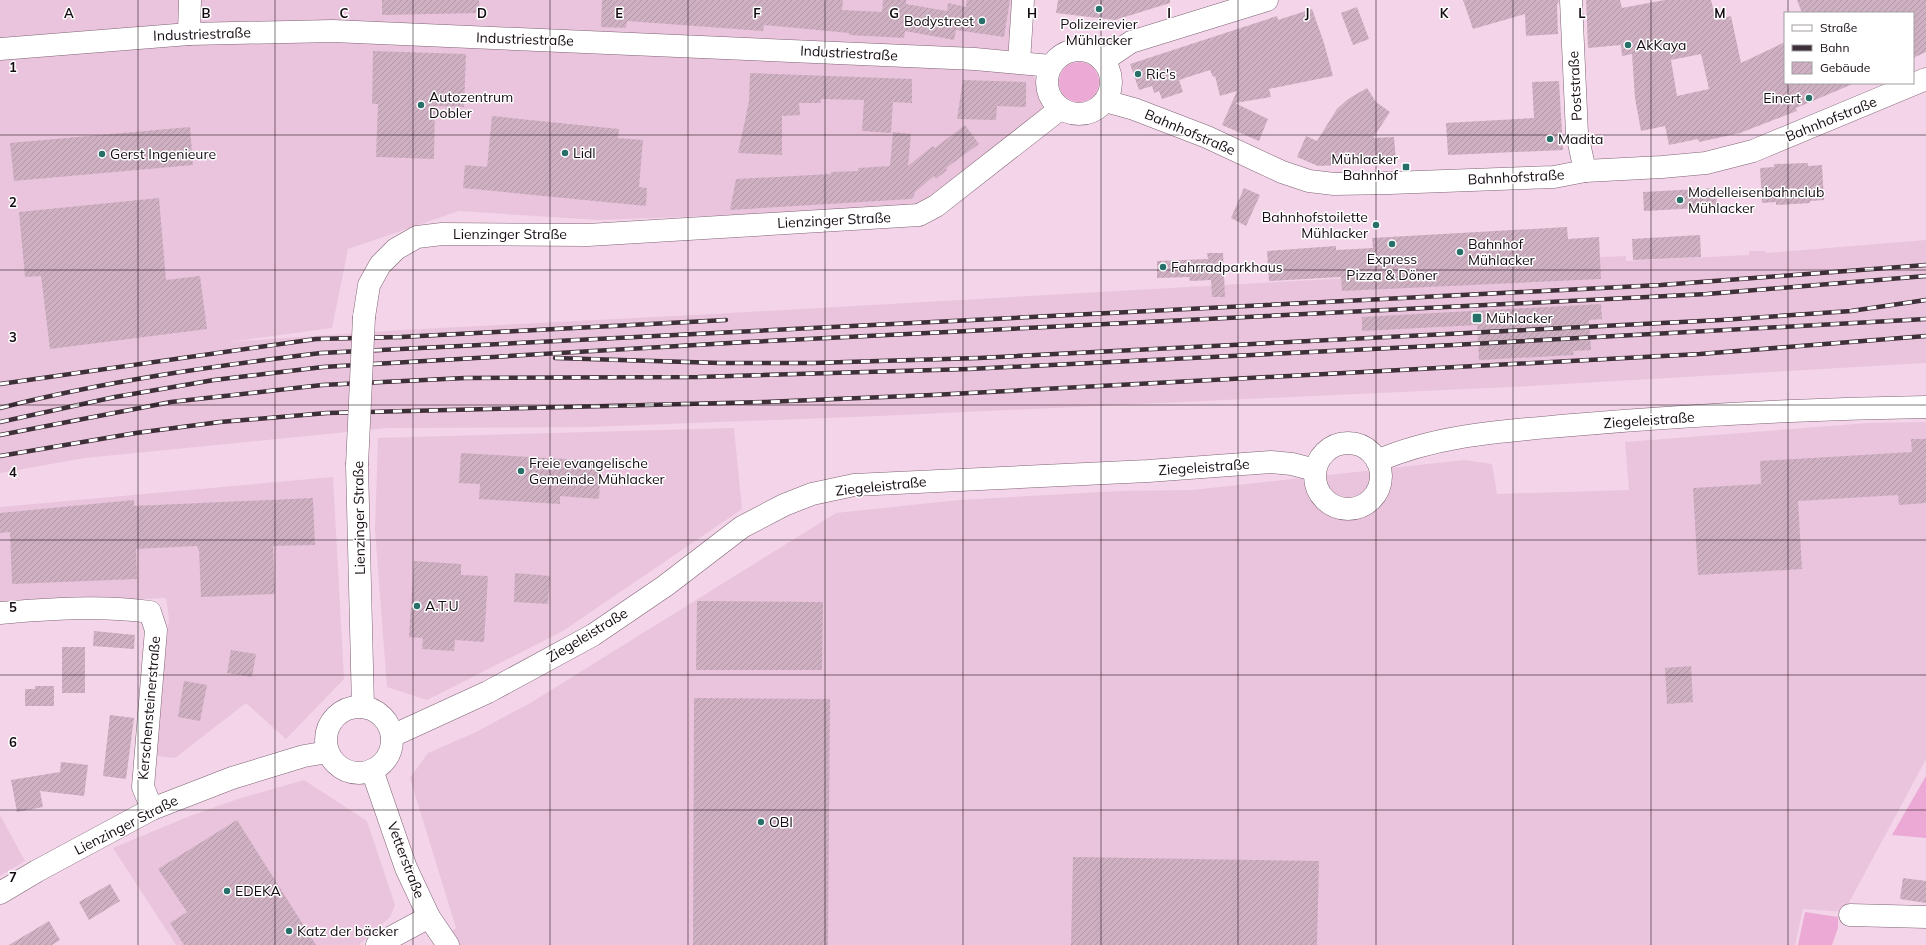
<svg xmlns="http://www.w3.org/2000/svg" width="1926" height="945" viewBox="0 0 1926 945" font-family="Mulish,sans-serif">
	<defs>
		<pattern id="building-hatch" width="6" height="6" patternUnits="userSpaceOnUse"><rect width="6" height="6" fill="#cfb0c3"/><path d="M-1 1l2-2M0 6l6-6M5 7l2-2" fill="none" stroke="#b196a6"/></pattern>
	</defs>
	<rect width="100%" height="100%" fill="#f3d4e8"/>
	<g fill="#eac4dc">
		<polygon points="0,0 1031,0 1025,41 1043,111 915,208 599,220 459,211 348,249 332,328 229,342 400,330 713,314 1383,276 1581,258 1626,256 1626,261 1749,255 1749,251 1765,251 1766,253 1804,250 1926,240 1926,363 1529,386 879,416 588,427 387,428 85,458 0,473"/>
		<polygon points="1926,422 1926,759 1844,912 1803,909 1795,945 433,945 456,928 410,778 428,753 474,733 532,702 836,513 959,500 1121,491 1192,490 1464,460 1492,464 1497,494 1629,490 1625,442 1868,423"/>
		<polygon points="734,428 742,509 563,631 427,700 387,687 375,530 378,438"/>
		<polygon points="333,477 344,679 286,739 246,703 175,758 155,756 169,618 166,598 0,604 0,507"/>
		<polygon points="304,780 367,821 395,905 390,917 359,945 176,945 113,848 190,816 238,799"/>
		<polygon points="0,815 25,861 0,876"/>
	</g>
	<g fill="#eca9d5">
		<circle cx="1079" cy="82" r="20"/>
		<polygon points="1926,776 1926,838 1892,835"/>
		<polygon points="1805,912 1838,917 1838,928 1832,945 1798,945"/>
	</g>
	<g fill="url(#building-hatch)" fill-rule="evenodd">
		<polygon points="382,0 479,0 480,13 382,15"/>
		<polygon points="602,0 843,0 842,10 882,12 883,0 906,0 906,4 947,11 948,3 966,7 967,0 1010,0 1004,37 956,30 954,40 905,31 904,38 849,35 849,33 764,25 763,31 627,21 626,28 601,27"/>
		<polygon points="1058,0 1170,0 1170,3 1115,20 1056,13"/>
		<polygon points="1463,0 1559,0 1557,5 1558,34 1526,36 1525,14 1473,29"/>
		<path d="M 1586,0 L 1620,0 L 1622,8 L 1665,0 L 1711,0 L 1716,20 L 1731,16 L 1741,63 L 1785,42 L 1785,83 L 1855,83 L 1796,108 L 1797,111 L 1740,133 L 1699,142 L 1698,139 L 1669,145 L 1665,126 L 1641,131 L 1635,98 L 1632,54 L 1622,56 L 1621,45 L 1588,48 ZM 1701,54 L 1709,89 L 1677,96 L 1671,60 Z"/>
		<polygon points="1797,0 1926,0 1926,52 1913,58 1913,13 1802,13"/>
		<polygon points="1357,7 1369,39 1353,45 1341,13"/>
		<polygon points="1312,9 1324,43 1333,76 1269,89 1271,97 1235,103 1268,119 1259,141 1222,125 1237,91 1220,96 1215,76 1213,77 1210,70 1179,80 1183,92 1162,99 1159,91 1154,93 1152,86 1139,90 1130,64 1277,16 1278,20"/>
		<polygon points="373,51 466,54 464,107 435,106 434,159 376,157 378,104 372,104"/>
		<polygon points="750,73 912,79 912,103 893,102 891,133 862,131 864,100 821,99 821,103 799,103 800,115 782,116 782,155 738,153 749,101"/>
		<polygon points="963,80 1026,82 1026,107 997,106 996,120 957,119"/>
		<polygon points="1559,81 1563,150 1448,155 1446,123 1534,118 1532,82"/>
		<polygon points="1367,88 1376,102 1390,112 1373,138 1394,137 1396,162 1318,166 1297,157 1306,136 1317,141 1337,109 1348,99"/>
		<polygon points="492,116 619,129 618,138 643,140 639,187 647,188 646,206 463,188 465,165 487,167"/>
		<polygon points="965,125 979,144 946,168 947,170 936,179 934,176 915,192 914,196 911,199 730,210 736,179 831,174 831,172 858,171 858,168 890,166 893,132 911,134 908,166 933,146 935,148"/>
		<polygon points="190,127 193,165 14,181 10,143"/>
		<polygon points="1808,163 1808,166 1822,165 1824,200 1810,201 1810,203 1776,205 1776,202 1762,203 1760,168 1774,167 1774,164"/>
		<polygon points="1244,188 1260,195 1246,226 1231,218"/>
		<polygon points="1716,188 1717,207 1644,211 1643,192"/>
		<polygon points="159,198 166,280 200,276 207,329 50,349 41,276 25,277 19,212"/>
		<polygon points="1567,227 1568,239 1599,237 1601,279 1342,291 1341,277 1269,281 1267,251 1336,246 1336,250 1373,248 1372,238"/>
		<polygon points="1700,235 1701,257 1633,260 1632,239"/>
		<polygon points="1207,253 1223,253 1225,297 1212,297 1211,280 1190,281 1189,277 1157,278 1157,261 1208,259"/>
		<polygon points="1601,304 1602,319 1589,320 1591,350 1573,351 1574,355 1479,360 1477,325 1362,331 1362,317"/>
		<polygon points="1911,439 1926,439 1926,503 1899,505 1898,495 1798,501 1802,569 1698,575 1693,488 1761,484 1760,461 1912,452"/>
		<polygon points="461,453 601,461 599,499 560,496 560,504 479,499 480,484 459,483"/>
		<polygon points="313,498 315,545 273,546 275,594 201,597 199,549 198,549 197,546 136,549 137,579 12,584 10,532 0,533 0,513 134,500 134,506"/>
		<polygon points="414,561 461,564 461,575 488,576 484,642 455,640 454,651 422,649 423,638 409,637"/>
		<polygon points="515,573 550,576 548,604 514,602"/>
		<polygon points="697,601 823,602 822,670 696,670"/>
		<polygon points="94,631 135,635 134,649 93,646"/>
		<rect x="62" y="647" width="23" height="46"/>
		<polygon points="231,650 256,654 252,677 227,673"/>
		<polygon points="1691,666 1693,702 1667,704 1665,668"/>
		<polygon points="184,681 207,685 200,721 178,717"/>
		<polygon points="35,686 54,686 54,706 25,706 25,689 35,689"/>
		<polygon points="694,698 830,699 828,945 693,945"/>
		<polygon points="110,715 134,718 126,779 103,776"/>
		<polygon points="61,762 88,765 84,796 40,791 43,807 17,812 11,780 60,772"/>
		<polygon points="237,820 316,945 184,945 170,923 187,912 158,869"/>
		<polygon points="1073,857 1319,861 1317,945 1071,945"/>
		<polygon points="1903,878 1926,881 1926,903 1900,899"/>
		<polygon points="110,884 120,901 89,920 79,902"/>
		<polygon points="49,921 60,940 52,945 9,945"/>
	</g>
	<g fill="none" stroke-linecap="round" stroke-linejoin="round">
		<g stroke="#7f6375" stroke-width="23">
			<g id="minor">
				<polyline points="1571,0 1577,134 1585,171"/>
				<polyline points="189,34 190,0"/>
				<polyline points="0,49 189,34 333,31 975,59 1051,66"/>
				<circle cx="1079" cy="82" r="32"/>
				<polyline points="1103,61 1131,42 1267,0"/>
				<polyline points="1019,62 1023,0"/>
				<polyline points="1105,101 1134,109 1207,137 1282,172 1309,181 1334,184 1390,183 1554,177 1585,171 1662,167 1706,163 1753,151 1926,79"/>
				<polyline points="364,317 369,285 380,265 396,249 417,237 442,234 588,235 919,215 936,206 1060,109"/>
				<circle cx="1348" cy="476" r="33"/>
				<path d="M 1377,461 C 1439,434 1506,431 1573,425 C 1690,415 1808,409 1926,407"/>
				<polyline points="357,465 363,707"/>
				<path d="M 0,613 C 48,609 103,605 150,612 L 156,630 L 143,787 L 152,809"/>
				<circle cx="359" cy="740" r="33"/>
				<polyline points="392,736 488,692 593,635 665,586 742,527 784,505 812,494 854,485 1148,471 1271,462 1292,464 1315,470"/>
				<polyline points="372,770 406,868 429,917 448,945"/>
				<polyline points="0,893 37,871 152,809 232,778 304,756 328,752"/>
				<polyline points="1850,915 1926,917"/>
				<polyline points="377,945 429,917"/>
			</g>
		</g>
		<use href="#minor" stroke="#fff" stroke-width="22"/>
		<g stroke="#3e3039" stroke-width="4.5">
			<g id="rail">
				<polyline points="555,358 720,363 813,363 979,358 1721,320 1851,311 1926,300"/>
				<polyline points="0,384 316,339 401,337 726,320"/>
				<path d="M 0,408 C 106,381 213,366 321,353 L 1661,285 L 1926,265"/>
				<polyline points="0,422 115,397 214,380 323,367 747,342 1707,294 1926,276"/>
				<polyline points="0,435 171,402 322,385 465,378 698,377 969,369 1453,345 1926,319"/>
				<polyline points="0,456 136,433 220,422 327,413 765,402 932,395 1700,354 1926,336"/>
			</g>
		</g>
		<use href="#rail" stroke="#fff" stroke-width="3" stroke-dasharray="9" stroke-linecap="butt"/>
		<g stroke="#7f6375" stroke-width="23" stroke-linecap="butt">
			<polyline id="minor-bridge" points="357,465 364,317"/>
		</g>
		<use href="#minor-bridge" stroke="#fff" stroke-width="22"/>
	</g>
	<path fill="none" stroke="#150b12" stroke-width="1" stroke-opacity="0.55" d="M 138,0 L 138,945M 275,0 L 275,945M 413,0 L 413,945M 550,0 L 550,945M 688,0 L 688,945M 825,0 L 825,945M 963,0 L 963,945M 1101,0 L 1101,945M 1238,0 L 1238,945M 1376,0 L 1376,945M 1513,0 L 1513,945M 1651,0 L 1651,945M 1788,0 L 1788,13M 1788,83 L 1788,945M 0,135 L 1926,135M 0,270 L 1926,270M 0,405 L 1926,405M 0,540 L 1926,540M 0,675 L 1926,675M 0,810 L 1926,810"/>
	<g fill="#27706a" stroke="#fff" stroke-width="1.5">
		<circle cx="1099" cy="9" r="4"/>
		<circle cx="982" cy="21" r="4"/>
		<circle cx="1628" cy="45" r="4"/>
		<circle cx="1138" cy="74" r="4"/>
		<circle cx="1809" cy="98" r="4"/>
		<circle cx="421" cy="105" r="4"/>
		<circle cx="1550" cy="139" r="4"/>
		<circle cx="565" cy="153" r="4"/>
		<circle cx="102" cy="154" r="4"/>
		<rect x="1402" y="163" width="8" height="8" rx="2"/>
		<circle cx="1680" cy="200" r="4"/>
		<circle cx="1376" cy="225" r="4"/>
		<circle cx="1392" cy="244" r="4"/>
		<circle cx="1460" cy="252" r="4"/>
		<circle cx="1163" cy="267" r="4"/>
		<rect x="1472" y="313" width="10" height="10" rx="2"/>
		<circle cx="521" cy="471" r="4"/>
		<circle cx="417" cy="606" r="4"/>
		<circle cx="761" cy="822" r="4"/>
		<circle cx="227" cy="891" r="4"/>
		<circle cx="289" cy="931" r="4"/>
	</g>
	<g text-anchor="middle" stroke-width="3" stroke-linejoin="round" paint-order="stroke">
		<g font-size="14" fill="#150b12" stroke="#fff" text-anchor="start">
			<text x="974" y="26" text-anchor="end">Bodystreet</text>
			<text x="1099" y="29" text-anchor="middle">Polizeirevier<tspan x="1099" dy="16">Mühlacker</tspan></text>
			<text x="1636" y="50">AkKaya</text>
			<text x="1146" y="79">Ric's</text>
			<text x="429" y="102">Autozentrum<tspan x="429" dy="16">Dobler</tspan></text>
			<text x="1801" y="103" text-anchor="end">Einert</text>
			<text x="1558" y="144">Madita</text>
			<text x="573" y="158">Lidl</text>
			<text x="110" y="159">Gerst Ingenieure</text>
			<text x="1398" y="164" text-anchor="end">Mühlacker<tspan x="1398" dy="16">Bahnhof</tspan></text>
			<text x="1688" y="197">Modelleisenbahnclub<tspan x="1688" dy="16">Mühlacker</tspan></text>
			<text x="1368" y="222" text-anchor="end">Bahnhofstoilette<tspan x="1368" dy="16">Mühlacker</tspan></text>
			<text x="1468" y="249">Bahnhof<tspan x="1468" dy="16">Mühlacker</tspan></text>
			<text x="1392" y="264" text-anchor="middle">Express<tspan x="1392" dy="16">Pizza &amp; Döner</tspan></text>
			<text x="1171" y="272">Fahrradparkhaus</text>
			<text x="1486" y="323">Mühlacker</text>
			<text x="529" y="468">Freie evangelische<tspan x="529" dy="16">Gemeinde Mühlacker</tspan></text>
			<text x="425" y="611">A.T.U</text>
			<text x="769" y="827">OBI</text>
			<text x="235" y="896">EDEKA</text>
			<text x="297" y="936">Katz der bäcker</text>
		</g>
		<g font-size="14" fill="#150b12" stroke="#fff">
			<text transform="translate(202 34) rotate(-2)" y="5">Industriestraße</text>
			<text transform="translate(525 39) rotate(2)" y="5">Industriestraße</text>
			<text transform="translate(849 53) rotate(3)" y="5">Industriestraße</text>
			<text transform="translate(1575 86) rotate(-93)" y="5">Poststraße</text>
			<text transform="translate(1831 119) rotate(-22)" y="5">Bahnhofstraße</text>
			<text transform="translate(1190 132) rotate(23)" y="5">Bahnhofstraße</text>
			<text transform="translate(1516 177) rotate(-3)" y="5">Bahnhofstraße</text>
			<text transform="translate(834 220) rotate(-3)" y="5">Lienzinger Straße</text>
			<text x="510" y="239">Lienzinger Straße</text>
			<text transform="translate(1649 420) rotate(-4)" y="5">Ziegeleistraße</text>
			<text transform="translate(1204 467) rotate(-4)" y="5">Ziegeleistraße</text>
			<text transform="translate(881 486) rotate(-6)" y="5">Ziegeleistraße</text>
			<text transform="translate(359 518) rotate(-91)" y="5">Lienzinger Straße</text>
			<text transform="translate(587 635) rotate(-31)" y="5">Ziegeleistraße</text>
			<text transform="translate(149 708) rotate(-85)" y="5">Kerschensteinerstraße</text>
			<text transform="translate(126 825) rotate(-27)" y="5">Lienzinger Straße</text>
			<text transform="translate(406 860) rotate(69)" y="5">Vetterstraße</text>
		</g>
	</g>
	<g font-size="13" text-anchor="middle" font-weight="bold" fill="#150b12" stroke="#fff" stroke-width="3" stroke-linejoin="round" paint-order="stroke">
		<text x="69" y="18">A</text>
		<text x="206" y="18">B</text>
		<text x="344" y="18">C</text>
		<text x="482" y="18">D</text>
		<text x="619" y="18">E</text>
		<text x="757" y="18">F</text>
		<text x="894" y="18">G</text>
		<text x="1032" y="18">H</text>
		<text x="1169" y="18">I</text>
		<text x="1307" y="18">J</text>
		<text x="1444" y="18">K</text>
		<text x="1582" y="18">L</text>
		<text x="1720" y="18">M</text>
		<text x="13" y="72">1</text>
		<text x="13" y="207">2</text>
		<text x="13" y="342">3</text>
		<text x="13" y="477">4</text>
		<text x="13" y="612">5</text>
		<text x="13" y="747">6</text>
		<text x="13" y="882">7</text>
	</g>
	<rect x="1784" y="12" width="130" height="72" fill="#ffffff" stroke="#a19da0"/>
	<rect x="1792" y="25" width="20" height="6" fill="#ffffff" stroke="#a19da0"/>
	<text x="1820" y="32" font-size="12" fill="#150b12">Straße</text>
	<rect x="1792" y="45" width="20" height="6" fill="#3e3039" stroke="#a19da0"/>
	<text x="1820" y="52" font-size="12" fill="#150b12">Bahn</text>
	<rect x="1792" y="62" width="20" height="12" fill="url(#building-hatch)" stroke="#a19da0"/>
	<text x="1820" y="72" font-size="12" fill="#150b12">Gebäude</text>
</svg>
